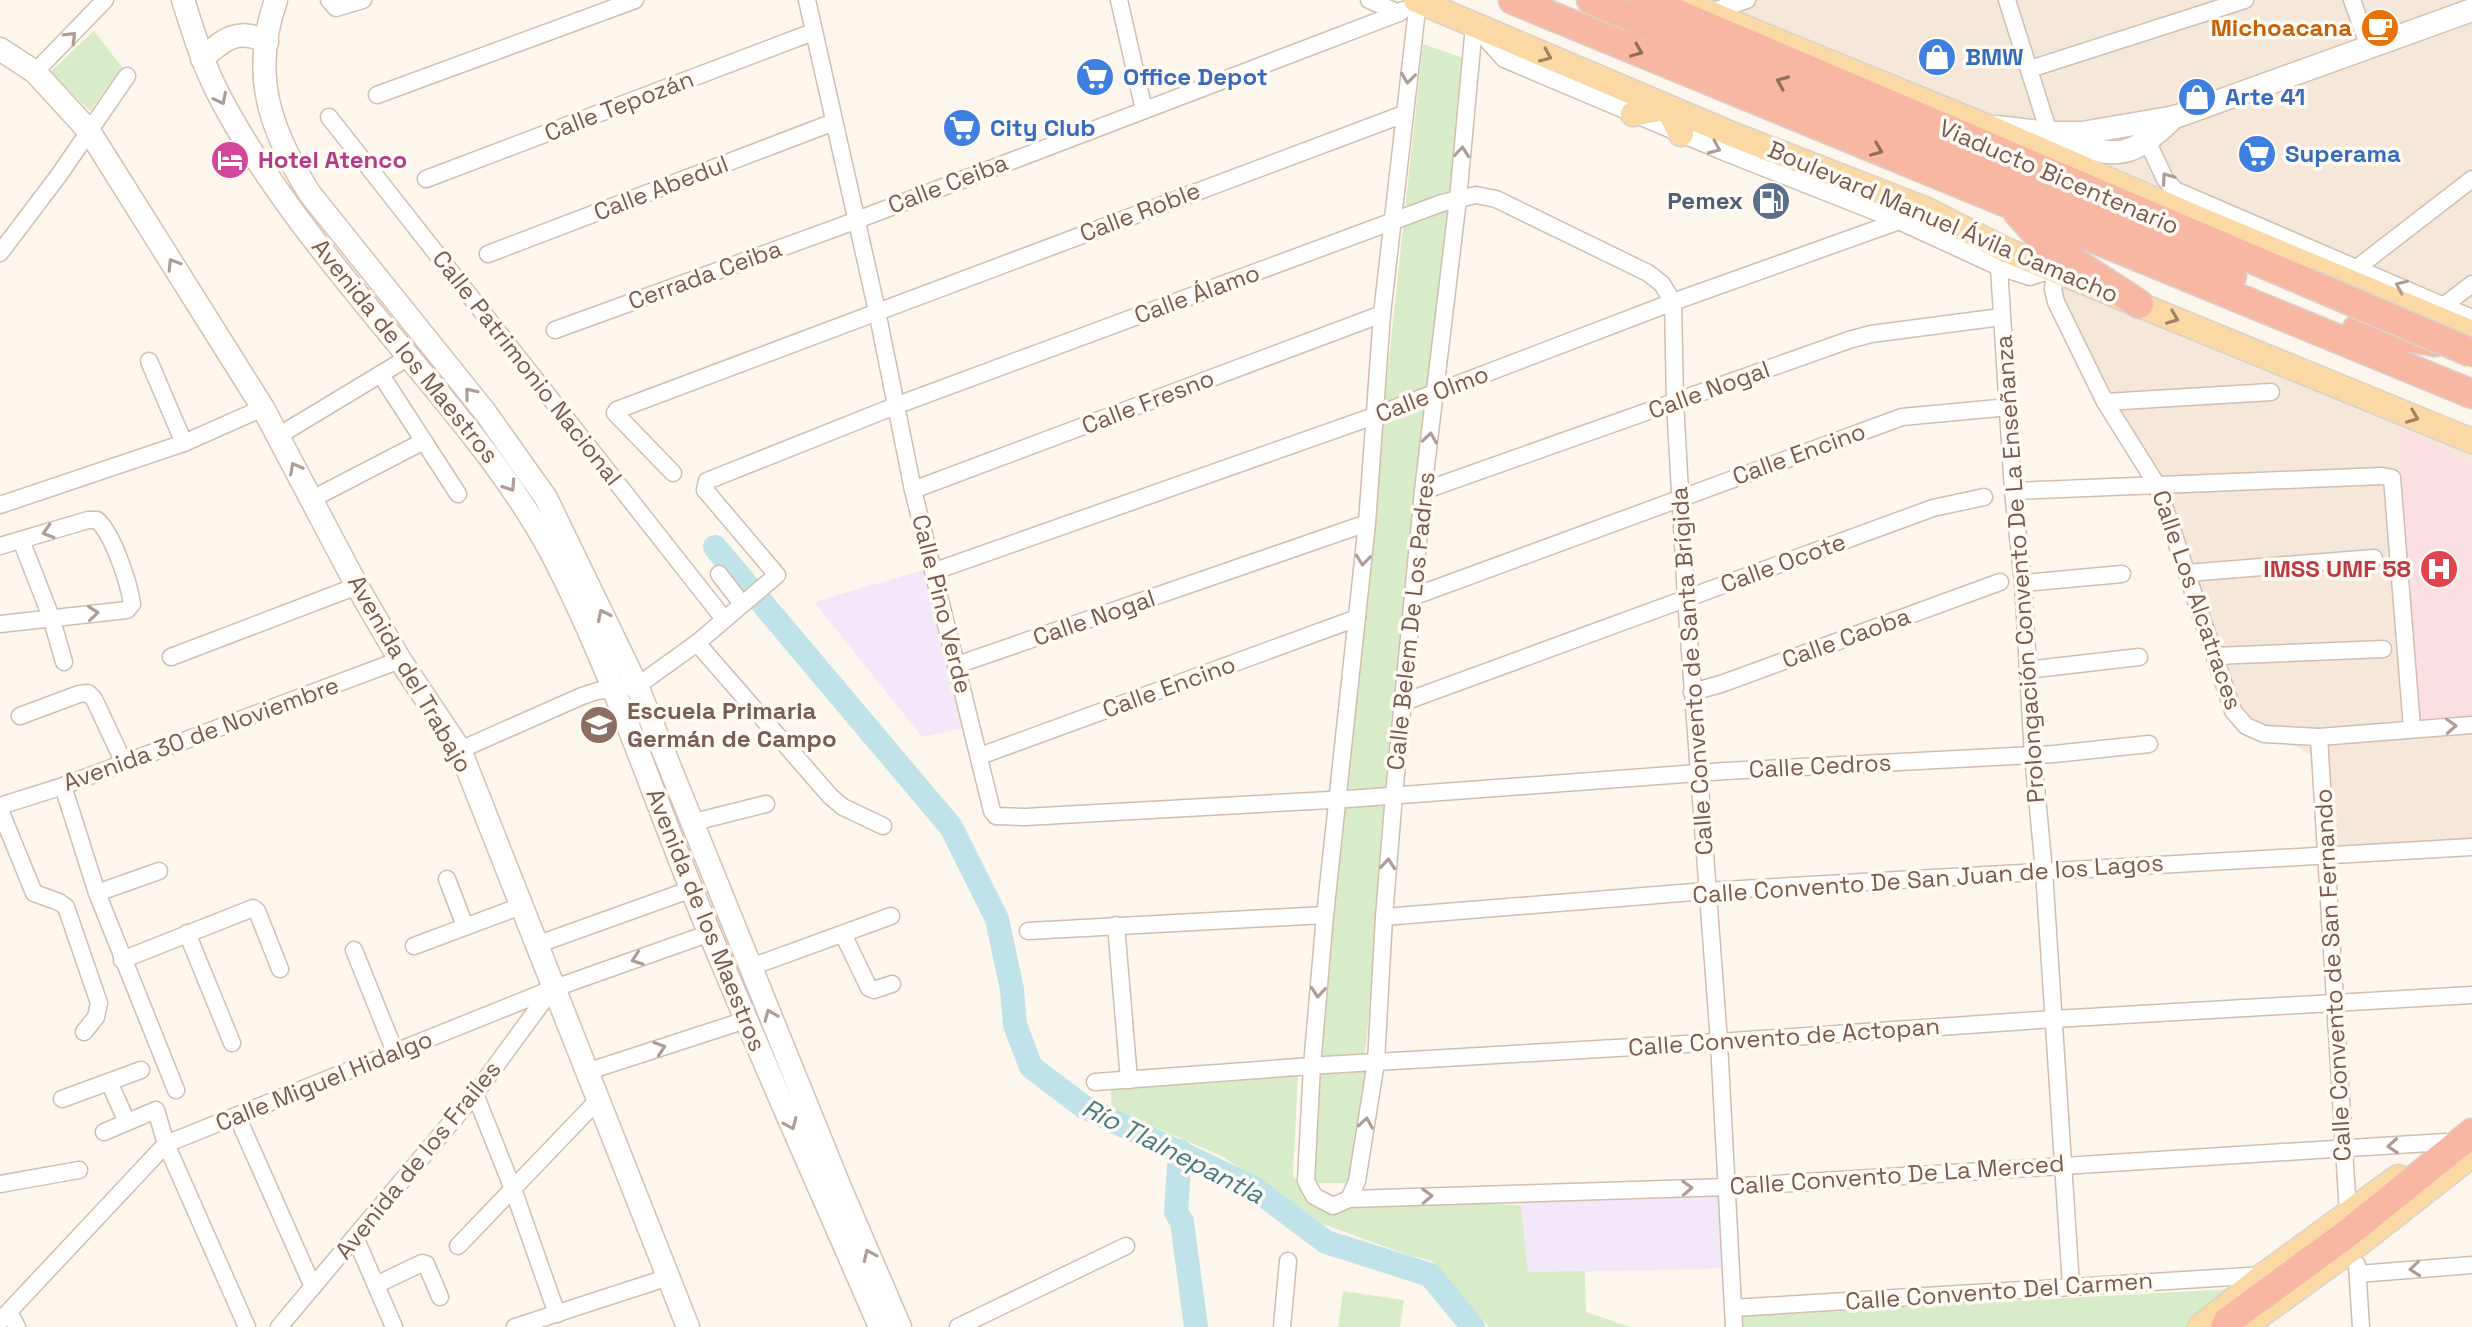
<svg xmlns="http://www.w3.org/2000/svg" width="2472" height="1327" viewBox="0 0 2472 1327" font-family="'Space Grotesk',sans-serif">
	<rect width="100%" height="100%" fill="#fdf6ec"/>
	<g fill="#f5e8da">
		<polygon points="1697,0 2472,0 2472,317"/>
		<polygon points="2055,280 2472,450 2472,843 2331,850 2321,761 2245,717"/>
	</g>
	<g fill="#f3e8fa">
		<polygon points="930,568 964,728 922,737 814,602"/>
		<polygon points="1732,1181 1737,1268 1528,1273 1519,1191"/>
	</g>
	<polygon fill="#fbdfe3" points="2399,428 2472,463 2472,715 2416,719"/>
	<g fill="#d8ecc9">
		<polygon points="94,31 122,67 90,111 50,72"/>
		<polygon points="1423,44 1463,58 1430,388 1384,404"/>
		<polygon points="1430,407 1391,789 1344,792 1381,425"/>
		<polygon points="1390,801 1365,1055 1318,1058 1342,802"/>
		<polygon points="1367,1069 1348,1183 1315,1183 1312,1166 1317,1073"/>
		<polygon points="1298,1071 1293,1176 1332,1216 1350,1199 1521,1205 1528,1272 1585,1271 1586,1312 1630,1327 1489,1327 1432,1261 1408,1255 1320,1223 1222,1156 1112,1109 1110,1084"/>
		<polygon points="2232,1289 2188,1327 1740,1327 1740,1316"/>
		<polygon points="1343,1291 1404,1300 1400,1327 1338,1327"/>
	</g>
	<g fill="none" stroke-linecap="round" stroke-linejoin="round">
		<g stroke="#bfe3e8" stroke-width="24">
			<polyline points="715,547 951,827 997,919 1012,989 1015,1025 1031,1067 1084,1107 1254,1188 1326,1242 1430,1275 1473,1327"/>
			<polyline points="1180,1151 1176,1212 1182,1222 1196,1327"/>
		</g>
		<g stroke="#d1beb0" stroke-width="19">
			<g id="street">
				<polyline points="329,0 336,8 363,0"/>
				<polyline points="807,0 877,311 913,490 992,811 996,816 1025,817 1348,799 1725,771 2054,754 2149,744"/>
				<polyline points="1119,0 1144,110"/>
				<polyline points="1369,0 1399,13 1403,10"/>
				<polyline points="2007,0 2049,133"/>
				<polyline points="2352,0 2369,47"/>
				<polyline points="1418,1 1382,314 1367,523 1325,915 1312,1066 1306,1181 1314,1196 1333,1206 1349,1199 1728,1187 2445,1142"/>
				<polyline points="1710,12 1747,0"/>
				<polyline points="1478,30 1504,59 1724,152 1899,221 1999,267 2030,277 2055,269 2053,289 2056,302 2105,402 2157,485 2233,711 2246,726 2264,734 2319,737 2472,725"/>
				<polyline points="2030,69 2245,0"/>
				<polyline points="35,72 105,0"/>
				<polyline points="377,95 635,0"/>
				<polyline points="329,117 724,619"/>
				<polyline points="2143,132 2165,179 2175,190 2472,318"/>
				<polyline points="426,179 813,32"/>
				<polyline points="0,253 59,175 127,76"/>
				<polyline points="488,254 834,122"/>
				<polyline points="1999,267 2013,491 2023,583 2033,755 2044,871 2071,1286"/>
				<polyline points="2358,267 2472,179"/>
				<polyline points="2438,310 2472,284"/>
				<polyline points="555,330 844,225 1399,13"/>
				<polyline points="149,361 184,443"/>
				<polyline points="381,375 458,494"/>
				<polyline points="2105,402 2271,392"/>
				<polyline points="278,436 409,357"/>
				<polyline points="673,473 615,413 617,410 1404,114"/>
				<polyline points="913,490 1382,314"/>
				<polyline points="1423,491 1849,340 1871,334 2001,317"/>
				<polyline points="2013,491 2382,476 2392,478 2412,728"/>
				<polyline points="312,499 424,441"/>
				<polyline points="0,505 184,443 263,408"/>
				<polyline points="21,540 51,617 64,662"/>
				<path d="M 0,546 L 88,520 L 97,520 C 113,534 129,583 132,604 L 127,610 L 0,624"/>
				<polyline points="935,571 1377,415 1673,302 1902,220"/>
				<polyline points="2187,573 2374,558"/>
				<polyline points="719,574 742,604"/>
				<polyline points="2023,583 2122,574"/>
				<polyline points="1415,596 1902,417 2009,407"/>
				<polyline points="697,643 830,796 843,807 883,826"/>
				<polyline points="2215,656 2383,649"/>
				<polyline points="171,657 357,586"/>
				<polyline points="957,665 1367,523"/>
				<polyline points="2027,670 2139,657"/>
				<polyline points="1692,692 1721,684 2000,582"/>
				<polyline points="1404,702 1933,508 1984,497"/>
				<polyline points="20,716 79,694 88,693 94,699 124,763"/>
				<polyline points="2319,737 2348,1214"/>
				<polyline points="460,750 582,696 597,691 637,686 697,643 777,575 705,490 707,481 895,406 1442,203 1476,195 1496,199 1648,273 1662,284 1673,302 1675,402 1686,598 1719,1042 1734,1327"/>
				<polyline points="980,756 1357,618"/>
				<polyline points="63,786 97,893 176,1090"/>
				<polyline points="0,806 63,786 400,660"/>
				<polyline points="0,810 34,893 59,902 66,907 99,1003 96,1017 84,1032"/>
				<polyline points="690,823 766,804"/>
				<polyline points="447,879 465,926"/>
				<polyline points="97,893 159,871"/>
				<polyline points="1384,917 1706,891 2472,847"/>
				<polyline points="1116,925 1129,1080"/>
				<polyline points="1028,931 1325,915"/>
				<polyline points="187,933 232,1043"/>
				<polyline points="843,934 869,988 874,990 892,984"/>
				<polyline points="536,945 692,889"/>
				<polyline points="414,946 521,906"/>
				<polyline points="354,950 395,1052"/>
				<polyline points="122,960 253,908 257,911 280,969"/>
				<polyline points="751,967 891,916"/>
				<polyline points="586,1072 746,1020"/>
				<polyline points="109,1082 127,1122"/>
				<polyline points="1095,1082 1325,1065 1719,1042 2054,1019 2472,995"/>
				<polyline points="475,1094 513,1189 557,1314"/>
				<polyline points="62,1099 141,1070"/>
				<polyline points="237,1116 313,1287"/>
				<polyline points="104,1132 156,1110 166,1144 247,1327"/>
				<polyline points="0,1184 79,1170"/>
				<polyline points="1349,1199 1357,1181 1376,1062 1384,917 1394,795 1423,491 1458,199 1474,26"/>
				<polyline points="355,1237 394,1327"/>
				<polyline points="458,1246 598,1100"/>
				<polyline points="2357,1265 2361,1327"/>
				<polyline points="2358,1274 2472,1265"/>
				<polyline points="376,1285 422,1263 426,1264 440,1297"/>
				<polyline points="1734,1308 2264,1275"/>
				<polyline points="9,1312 17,1327"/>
				<polyline points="0,1321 166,1144 552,989 710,933"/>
				<polyline points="279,1327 475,1094 552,989"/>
				<polyline points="515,1327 669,1277"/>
				<polyline points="958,1327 1126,1246"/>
				<polyline points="1282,1327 1288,1261"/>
			</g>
		</g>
		<g stroke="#d6c0b0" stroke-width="25">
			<g id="secondary">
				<path d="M 183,0 C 194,34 204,68 221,99 C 272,196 353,289 423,374 C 470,431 516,487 551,552 C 607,659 646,776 691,888 C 751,1036 817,1181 880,1327"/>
				<path d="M 276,0 C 250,75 270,130 310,194 L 485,412 L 546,498 L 637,686 L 841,1190 L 900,1327"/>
				<polyline points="0,49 35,72 89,131 263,408 357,586 400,660 460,750 688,1327"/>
				<path d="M 202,59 C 223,39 239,27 267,42"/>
				<polyline points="1997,127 2049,133 2082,133 2175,117 2472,10"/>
				<path d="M 2059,137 C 2115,160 2130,160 2174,117"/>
			</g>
		</g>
		<g stroke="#dad1cd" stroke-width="27">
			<g id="primary">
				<polyline points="1416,0 1729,133 1925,209 2008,251 2472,441"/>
				<polyline points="1677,0 1988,127 2192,216 2472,333"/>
				<polyline points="1633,114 1667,107 1681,134"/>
				<polyline points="2200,1327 2264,1275 2398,1177"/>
				<polyline points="2244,1327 2356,1246 2472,1155"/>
			</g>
		</g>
		<g stroke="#dad1cd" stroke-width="31">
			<g id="highway">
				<polyline points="1513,0 2472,394"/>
				<polyline points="1591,0 2232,276"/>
				<polyline points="1645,0 2306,282"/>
				<polyline points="2018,213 2044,242 2139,304"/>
				<polyline points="2357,329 2435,342"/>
				<polyline points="2225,1327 2228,1321 2348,1233 2472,1133"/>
			</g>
		</g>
		<use href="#street" stroke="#fff" stroke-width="16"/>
		<use href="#secondary" stroke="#fff" stroke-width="22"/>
		<use href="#primary" stroke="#fbd9a5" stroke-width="24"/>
		<use href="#highway" stroke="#f7b7a3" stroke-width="28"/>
		<g stroke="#dad1cd" stroke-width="31" stroke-linecap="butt">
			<polyline id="highway-bridge" points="2306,282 2472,353"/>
		</g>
		<use href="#highway-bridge" stroke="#f7b7a3" stroke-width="28"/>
	</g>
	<defs><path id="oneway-chevron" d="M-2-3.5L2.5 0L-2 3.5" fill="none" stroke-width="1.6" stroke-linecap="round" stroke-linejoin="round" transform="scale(2)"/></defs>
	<g stroke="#af9d94">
		<use href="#oneway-chevron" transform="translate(71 37) rotate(-45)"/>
		<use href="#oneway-chevron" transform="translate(1408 78) rotate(97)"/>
		<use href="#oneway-chevron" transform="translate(221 99) rotate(63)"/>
		<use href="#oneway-chevron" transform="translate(1715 148) rotate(23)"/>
		<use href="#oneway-chevron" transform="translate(1462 152) rotate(-85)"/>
		<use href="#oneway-chevron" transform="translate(2167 178) rotate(-125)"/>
		<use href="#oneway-chevron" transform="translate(173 264) rotate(-122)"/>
		<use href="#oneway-chevron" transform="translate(2401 286) rotate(-156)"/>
		<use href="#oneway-chevron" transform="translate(470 393) rotate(-129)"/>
		<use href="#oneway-chevron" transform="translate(1430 438) rotate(-82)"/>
		<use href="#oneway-chevron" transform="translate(295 468) rotate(-118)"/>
		<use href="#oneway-chevron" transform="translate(510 486) rotate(57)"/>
		<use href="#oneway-chevron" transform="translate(48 532) rotate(163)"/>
		<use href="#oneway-chevron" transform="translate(1363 560) rotate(96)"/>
		<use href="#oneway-chevron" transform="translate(93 613) rotate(-5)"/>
		<use href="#oneway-chevron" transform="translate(603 615) rotate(-116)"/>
		<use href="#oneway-chevron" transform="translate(2451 726) rotate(-3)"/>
		<use href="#oneway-chevron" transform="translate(1388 864) rotate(-85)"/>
		<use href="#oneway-chevron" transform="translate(637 959) rotate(161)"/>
		<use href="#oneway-chevron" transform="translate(1318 992) rotate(95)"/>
		<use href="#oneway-chevron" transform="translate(770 1015) rotate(-112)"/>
		<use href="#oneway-chevron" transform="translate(660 1048) rotate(-18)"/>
		<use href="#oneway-chevron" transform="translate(1366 1123) rotate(-81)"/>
		<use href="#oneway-chevron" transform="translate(791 1124) rotate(67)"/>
		<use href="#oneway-chevron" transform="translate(2393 1146) rotate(176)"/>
		<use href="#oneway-chevron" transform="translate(1687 1188) rotate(-2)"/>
		<use href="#oneway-chevron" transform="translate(1427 1196) rotate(-2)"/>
		<use href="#oneway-chevron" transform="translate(869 1255) rotate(-114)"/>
		<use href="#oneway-chevron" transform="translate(2415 1269) rotate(175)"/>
	</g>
	<g stroke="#936e5e">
		<use href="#oneway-chevron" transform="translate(1637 51) rotate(22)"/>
		<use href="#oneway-chevron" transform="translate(1782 82) rotate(-157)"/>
		<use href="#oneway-chevron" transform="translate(1877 150) rotate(22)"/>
	</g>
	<g stroke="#a18267">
		<use href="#oneway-chevron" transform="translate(1546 56) rotate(23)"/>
		<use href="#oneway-chevron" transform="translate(2173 318) rotate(22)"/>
		<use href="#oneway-chevron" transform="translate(2413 417) rotate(22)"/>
	</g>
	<defs>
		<g id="cafe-disc" transform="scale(2)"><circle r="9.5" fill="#e8710a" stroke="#fffaf3"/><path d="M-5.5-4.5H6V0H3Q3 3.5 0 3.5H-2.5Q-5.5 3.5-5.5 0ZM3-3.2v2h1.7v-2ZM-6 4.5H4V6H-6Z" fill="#fff"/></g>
		<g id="shop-disc" transform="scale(2)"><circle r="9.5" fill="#3f7fe0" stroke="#fffaf3"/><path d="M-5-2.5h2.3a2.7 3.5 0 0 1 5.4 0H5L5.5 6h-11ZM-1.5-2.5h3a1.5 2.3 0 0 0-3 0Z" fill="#fff"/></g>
		<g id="supermarket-disc" transform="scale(2)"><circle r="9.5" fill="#3f7fe0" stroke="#fffaf3"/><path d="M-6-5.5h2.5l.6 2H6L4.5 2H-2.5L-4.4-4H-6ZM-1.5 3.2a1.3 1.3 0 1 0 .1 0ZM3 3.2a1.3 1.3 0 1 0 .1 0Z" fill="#fff"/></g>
		<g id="hotel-disc" transform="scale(2)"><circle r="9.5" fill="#d1479c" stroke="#fffaf3"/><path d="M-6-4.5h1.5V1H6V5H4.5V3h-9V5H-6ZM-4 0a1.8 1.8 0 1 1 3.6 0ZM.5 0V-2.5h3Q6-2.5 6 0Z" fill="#fff"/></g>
		<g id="fuel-disc" transform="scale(2)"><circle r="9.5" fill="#5c6f8a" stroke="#fffaf3"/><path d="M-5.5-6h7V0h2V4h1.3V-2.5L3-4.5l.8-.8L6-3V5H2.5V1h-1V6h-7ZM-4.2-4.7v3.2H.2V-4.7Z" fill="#fff"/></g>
		<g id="hospital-disc" transform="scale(2)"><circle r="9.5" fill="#e0444e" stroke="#fffaf3"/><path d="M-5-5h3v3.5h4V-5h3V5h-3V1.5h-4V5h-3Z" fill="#fff"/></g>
		<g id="school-disc" transform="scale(2)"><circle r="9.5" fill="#8d6e63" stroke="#fffaf3"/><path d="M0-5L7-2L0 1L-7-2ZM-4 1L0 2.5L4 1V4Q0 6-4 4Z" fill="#fff"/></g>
	</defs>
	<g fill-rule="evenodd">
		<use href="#cafe-disc" x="2380" y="28"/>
		<use href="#shop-disc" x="1937" y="57"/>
		<use href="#supermarket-disc" x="1095" y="77"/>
		<use href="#shop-disc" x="2197" y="97"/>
		<use href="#supermarket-disc" x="962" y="128"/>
		<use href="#supermarket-disc" x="2257" y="154"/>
		<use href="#hotel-disc" x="230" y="160"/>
		<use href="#fuel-disc" x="1771" y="201"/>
		<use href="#hospital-disc" x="2439" y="569"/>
		<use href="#school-disc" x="599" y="725"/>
	</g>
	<g text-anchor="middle" stroke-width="7" stroke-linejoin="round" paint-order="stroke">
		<g font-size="24" font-weight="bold" fill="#c56008" stroke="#fffaf3" text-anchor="end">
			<text x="2352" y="36">Michoacana</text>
		</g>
		<g font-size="24" font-weight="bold" fill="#366cbe" stroke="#fffaf3" text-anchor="start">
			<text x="1965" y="65">BMW</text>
			<text x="1123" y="85">Office Depot</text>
			<text x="2225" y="105">Arte 41</text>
			<text x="990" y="136">City Club</text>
			<text x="2285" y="162">Superama</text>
		</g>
		<g font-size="24" fill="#7a5c4d" stroke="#fffaf3">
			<text transform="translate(619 106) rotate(-21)" y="8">Calle Tepozán</text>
			<text transform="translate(2059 177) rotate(23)" y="8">Viaducto Bicentenario</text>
			<text transform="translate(948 184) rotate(-21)" y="8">Calle Ceiba</text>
			<text transform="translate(661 188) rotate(-21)" y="8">Calle Abedul</text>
			<text transform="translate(1140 212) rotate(-21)" y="8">Calle Roble</text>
			<text transform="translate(1943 222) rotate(23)" y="8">Boulevard Manuel Ávila Camacho</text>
			<text transform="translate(705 275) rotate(-20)" y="8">Cerrada Ceiba</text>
			<text transform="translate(1197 294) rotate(-20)" y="8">Calle Álamo</text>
			<text transform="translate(405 351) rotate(51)" y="8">Avenida de los Maestros</text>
			<text transform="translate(527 368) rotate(52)" y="8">Calle Patrimonio Nacional</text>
			<text transform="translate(1709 390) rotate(-20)" y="8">Calle Nogal</text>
			<text transform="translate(1432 394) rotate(-21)" y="8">Calle Olmo</text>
			<text transform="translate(1148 402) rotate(-21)" y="8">Calle Fresno</text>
			<text transform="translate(1799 454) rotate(-20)" y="8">Calle Encino</text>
			<text transform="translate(1783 563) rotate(-20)" y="8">Calle Ocote</text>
			<text transform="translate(2020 569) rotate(-94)" y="8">Prolongación Convento De La Enseñanza</text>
			<text transform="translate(2197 600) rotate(71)" y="8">Calle Los Alcatraces</text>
			<text transform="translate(942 604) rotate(76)" y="8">Calle Pino Verde</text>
			<text transform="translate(1094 618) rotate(-19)" y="8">Calle Nogal</text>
			<text transform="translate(1411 621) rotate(-84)" y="8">Calle Belem De Los Padres</text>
			<text transform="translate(1846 638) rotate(-20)" y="8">Calle Caoba</text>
			<text transform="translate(1692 671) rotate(-94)" y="8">Calle Convento de Santa Brígida</text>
			<text transform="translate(410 674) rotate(60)" y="8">Avenida del Trabajo</text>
			<text transform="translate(1169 687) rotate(-20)" y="8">Calle Encino</text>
			<text transform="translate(201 734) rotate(-20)" y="8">Avenida 30 de Noviembre</text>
			<text transform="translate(1820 766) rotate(-3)" y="8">Calle Cedros</text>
			<text transform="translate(1928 879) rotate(-4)" y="8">Calle Convento De San Juan de los Lagos</text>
			<text transform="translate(706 920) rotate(68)" y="8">Avenida de los Maestros</text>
			<text transform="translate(2333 975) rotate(-93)" y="8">Calle Convento de San Fernando</text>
			<text transform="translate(1784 1037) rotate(-4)" y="8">Calle Convento de Actopan</text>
			<text transform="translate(324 1081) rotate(-22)" y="8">Calle Miguel Hidalgo</text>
			<text transform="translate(418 1160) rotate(-51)" y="8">Avenida de los Frailes</text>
			<text transform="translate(1897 1175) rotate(-4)" y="8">Calle Convento De La Merced</text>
			<text transform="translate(1999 1291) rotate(-4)" y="8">Calle Convento Del Carmen</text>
		</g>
		<g font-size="24" font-weight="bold" fill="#b23c85" stroke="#fffaf3" text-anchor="start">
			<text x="258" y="168">Hotel Atenco</text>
		</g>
		<g font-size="24" font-weight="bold" fill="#4e5e75" stroke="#fffaf3" text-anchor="end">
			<text x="1743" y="209">Pemex</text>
		</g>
		<g font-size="24" font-weight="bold" fill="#be3a42" stroke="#fffaf3" text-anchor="end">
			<text x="2411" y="577">IMSS UMF 58</text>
		</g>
		<g font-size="24" font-weight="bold" fill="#785e54" stroke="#fffaf3" text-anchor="start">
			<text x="627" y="719">Escuela Primaria<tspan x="627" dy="28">Germán de Campo</tspan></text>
		</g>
		<g font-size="26" font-style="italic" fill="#437c86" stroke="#fffaf3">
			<text transform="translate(1173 1151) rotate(27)" y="9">Río Tlalnepantla</text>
		</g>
	</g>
</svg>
